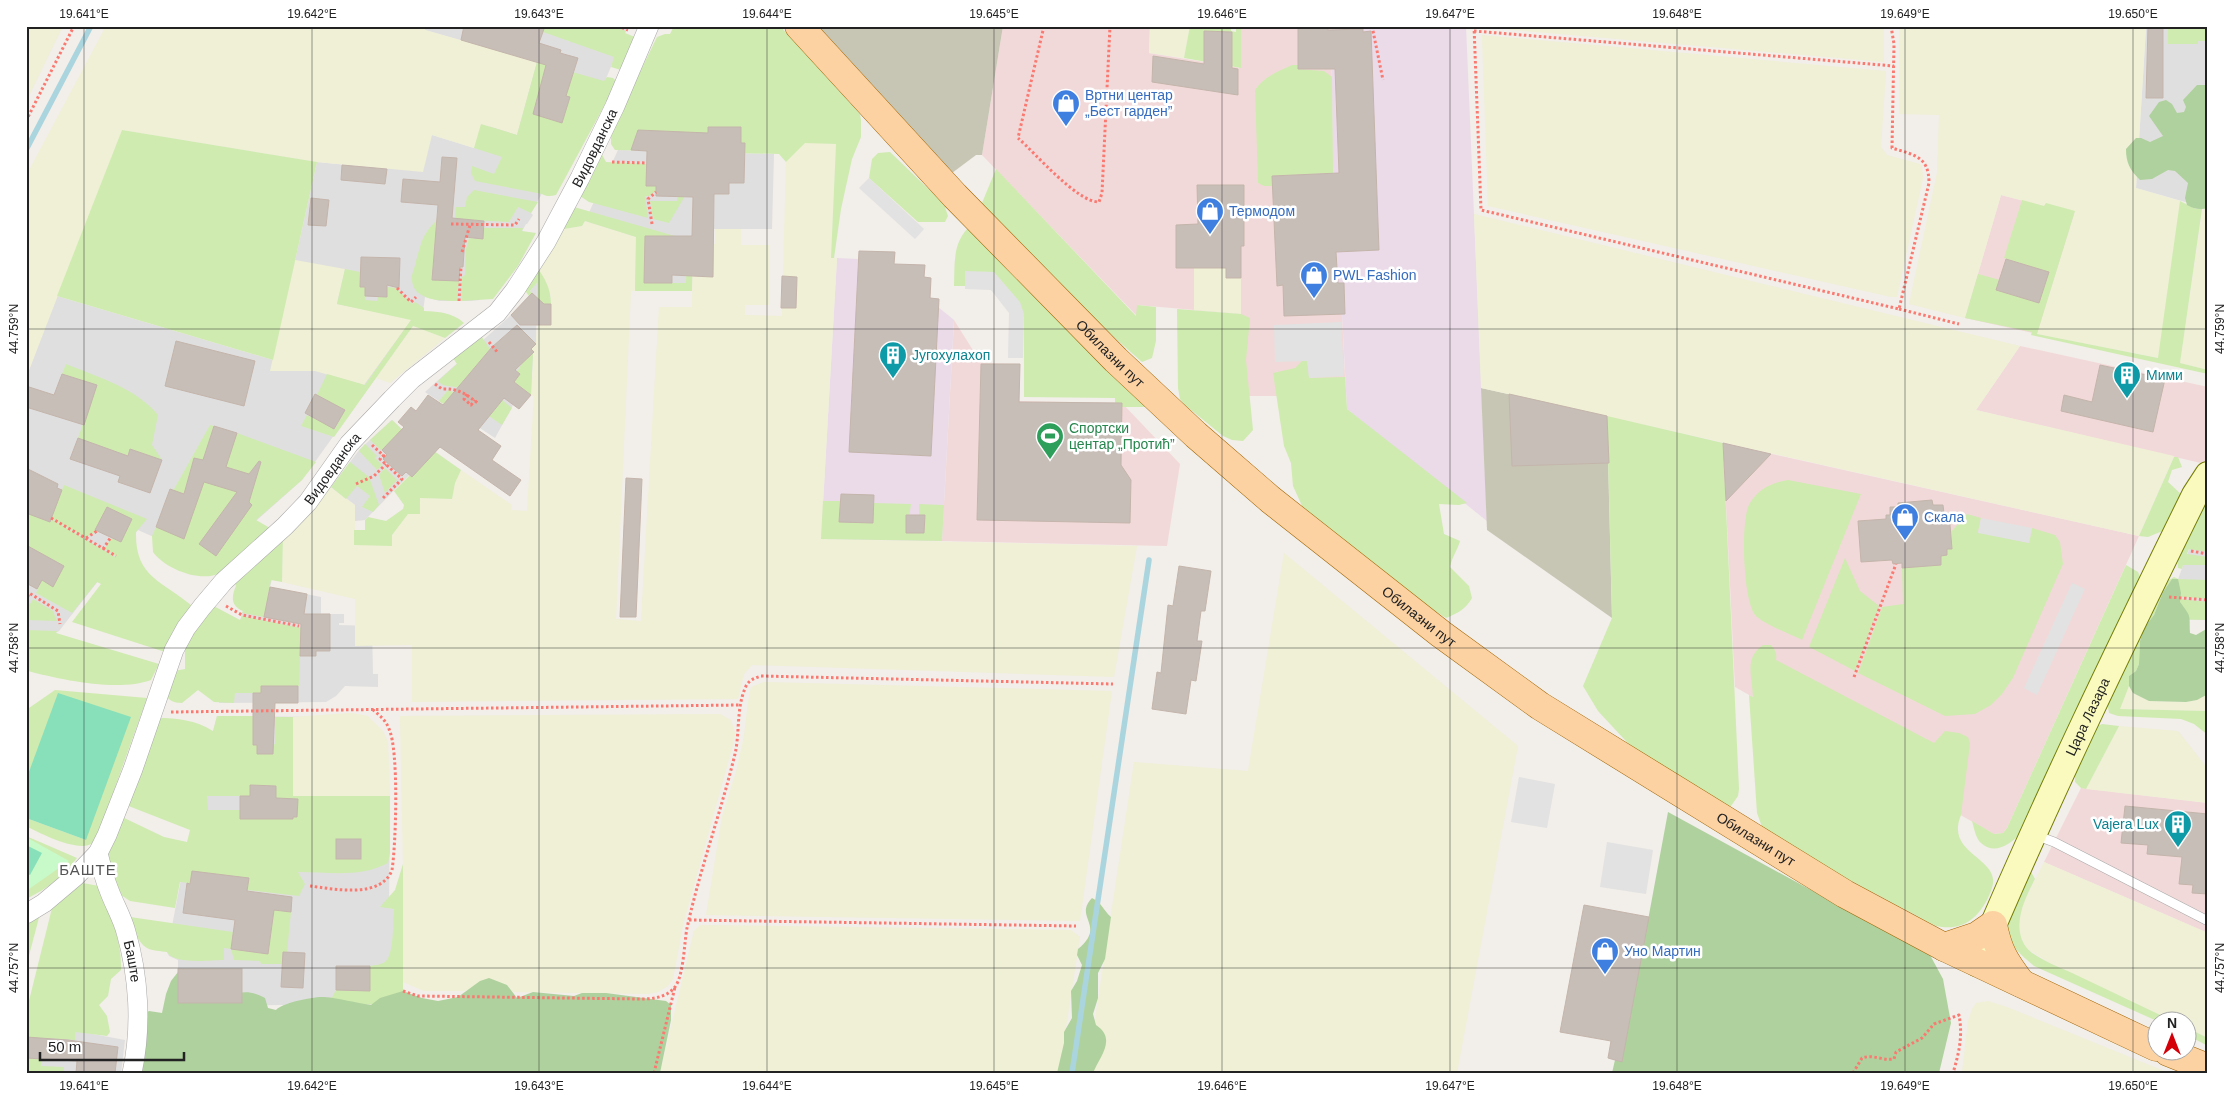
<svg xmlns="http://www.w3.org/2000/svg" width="2234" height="1099" viewBox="0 0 2234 1099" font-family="Arial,sans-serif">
	<rect width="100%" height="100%" fill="#f2eee9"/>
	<g fill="#e0dfdf">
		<polygon points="426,26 628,26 605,81 531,213 533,215 527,224 526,224 489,290 479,300 471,301 440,301 425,297 423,311 302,480 210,562 138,530 59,631 55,633 26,673 26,378 57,296 273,360 317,162 387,169 432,135 474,148 537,62 425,30"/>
		<polygon points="2121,26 2208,26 2208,158 2203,207 2136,188 2146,28"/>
		<polygon points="618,150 774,154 772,229 710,229 693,235 692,291 635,291 636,237 585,221"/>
		<polygon points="537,283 536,344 533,353 531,395 519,409 513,405 495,438 425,392 511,315 531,293 530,291"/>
		<polygon points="392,420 429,455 365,520 355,521 355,505 331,487 360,449"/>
		<polygon points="2198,526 2208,526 2208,620 2163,619"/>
		<polygon points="252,575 272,579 270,587 321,597 321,614 344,614 344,623 339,623 339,625 372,626 373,674 378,674 378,687 345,686 336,696 326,702 219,703"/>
		<polygon points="217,716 320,717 320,797 390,796 389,908 403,909 403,1004 178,1006 178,960 169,956 167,952 197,796"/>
		<polygon points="26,1030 82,1032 125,1040 121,1073 26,1073"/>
	</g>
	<g fill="#f2d9d9">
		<polygon points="1003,26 1150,26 1149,53 1241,68 1241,26 1331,26 1333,165 1338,283 1344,283 1345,313 1342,314 1346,396 1241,396 1241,314 1137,305 1137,316 982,155"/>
		<polygon points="2001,195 2044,206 2075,211 2037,334 1965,318"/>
		<polygon points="954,320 981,363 1020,364 1019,401 1122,403 1180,464 1167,546 942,541"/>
		<polygon points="2020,346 2208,387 2208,459 2205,464 1976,410"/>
		<polygon points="1723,443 2139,536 2007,828 2003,833 1994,834 1735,687"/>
		<polygon points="2081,788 2208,803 2208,933 2044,862"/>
	</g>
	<g fill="#ebdbe9">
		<polygon points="1331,26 1466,26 1487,521 1347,409 1342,314 1345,313 1344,283 1338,283 1333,165"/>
		<polygon points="859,251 895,252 894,264 925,265 924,277 931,278 930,298 939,299 938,307 954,320 942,541 821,539 837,258 858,259"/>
	</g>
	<g fill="#c7c6b4">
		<polygon points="816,26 1003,26 982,155 976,155 952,173"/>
		<polygon points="1481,388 1607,416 1612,618 1487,530"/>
	</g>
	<g fill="#eff0d5">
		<polygon points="26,26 63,26 26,102"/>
		<polygon points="106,26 426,26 425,30 537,62 517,135 482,124 474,148 432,135 423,172 317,162 122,130 26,378 26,176"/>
		<polygon points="1150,26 1190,26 1184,58 1149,53"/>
		<polygon points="1482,26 1884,26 1884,62 1513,30"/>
		<polygon points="1899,26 2121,26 2146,28 2136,188 2180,201 2159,358 2037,334 2075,212 2046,203 2044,206 2001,195 1965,318 1909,304 1937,173 1939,115 1899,114"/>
		<polygon points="1482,35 1886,71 1881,147 1887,155 1920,164 1922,167 1923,178 1897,297 1891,297 1488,206"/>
		<polygon points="805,142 836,144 831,257 837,258 821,539 1137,546 1114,677 752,665 744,674 738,699 412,702 412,645 355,646 355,599 282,582 283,534 327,485 355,505 355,545 392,535 420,498 452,499 455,483 461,470 512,505 511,510 527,511 534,396 531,395 534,352 531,349 536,344 537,325 551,324 551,296 536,266 555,235 564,229 582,226 585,221 636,237 635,291 631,291 616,619 641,621 659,307 692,307 693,244 715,244 715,229 741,229 741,245 769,245 769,305 745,305 745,315 782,316 786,162"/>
		<polygon points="2208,158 2208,370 2180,363 2203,207"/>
		<polygon points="1474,214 2020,346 1976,410 2174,456 2139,536 1481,388"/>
		<polygon points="1241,246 1241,314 1194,310 1194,268"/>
		<polygon points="295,260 345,269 337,304 412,319 364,385 315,371 270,371"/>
		<polygon points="413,326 445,338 390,383 376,378"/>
		<polygon points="1284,553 1518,746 1457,1073 1087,1073 1134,762 1248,771"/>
		<polygon points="764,682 1112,691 1080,921 706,915 722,817 736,772 744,736 748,702 751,687"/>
		<polygon points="2129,686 2133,693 2149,701 2186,702 2197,700 2208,694 2208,711 2119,709"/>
		<polygon points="351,713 368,716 383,731 388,742 390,796 293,796 293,717"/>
		<polygon points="720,714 731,720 735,733 734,741 683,925 673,979 668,986 658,992 648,994 513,992 507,985 472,987 465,991 424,991 403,982 403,864 400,716"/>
		<polygon points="2119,726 2178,731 2208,769 2208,803 2086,789"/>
		<polygon points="2044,862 2208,933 2208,1038 2187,1028 2186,1022 2173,1021 2050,963 2026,948 2020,934 2020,917 2024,902"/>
		<polygon points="700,925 1071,930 1080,937 1059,1073 660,1073 694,931"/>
		<polygon points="1988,1001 2007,1007 2169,1073 1962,1073 1968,1021 1972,1009 1976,1003"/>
	</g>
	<g fill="#cfebb0" fill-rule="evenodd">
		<polygon points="545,26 610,26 626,31 625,33 637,38 621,70 611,67 614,57 543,32"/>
		<polygon points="674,26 780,26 860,114 861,120 861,137 852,159 841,209 834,258 831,258 836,144 805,143 786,162 779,154 615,150 611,144 611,132 657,37 665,34 670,34"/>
		<polygon points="1190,26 1231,26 1231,31 1236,32 1236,26 1241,26 1241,68 1184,58"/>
		<polygon points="2168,26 2208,26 2208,41 2198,41 2198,44 2168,44"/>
		<path d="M 537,62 L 604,81 L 607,77 L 613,78 L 617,82 L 556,195 C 551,196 547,197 542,194 L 475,181 L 471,173 L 472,166 L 494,174 L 502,157 L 474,148 L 481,124 L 517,135 Z"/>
		<path d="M 1292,65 L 1298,65 L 1298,69 L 1324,71 L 1332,77 L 1333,173 L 1273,176 L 1273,186 L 1264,186 L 1258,183 L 1255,90 C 1263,77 1279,71 1292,65 Z"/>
		<polygon points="122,130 317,162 273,360 57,296"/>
		<polygon points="890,152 944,204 948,216 945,222 918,222 869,178 872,159 878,153"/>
		<polygon points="601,153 606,162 647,164 656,186 656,191 649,196 645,196 648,218 589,202 580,196"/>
		<path d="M 996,169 L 1136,316 L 1137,305 L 1156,307 L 1156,341 L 1152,358 L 1142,362 C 1086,313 1033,258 982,203 Z"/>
		<polygon points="474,190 538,202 531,213 518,207 509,222 455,219 456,207 465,207 467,197"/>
		<polygon points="677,196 685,196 669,223 653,219 650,201 677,201"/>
		<polygon points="2022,200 2044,206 2046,203 2075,211 2037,334 2158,358 2180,201 2196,209 2202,209 2180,363 2208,370 2208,374 2031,335 2032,332 1965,318 1978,274 2000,280 1997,290 2039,303 2048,272 2004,258"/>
		<polygon points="574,207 675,236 645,236 645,283 686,283 687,245 693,240 692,291 635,291 636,237 585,221 582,226 564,229 555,235"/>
		<path d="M 437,220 L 432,279 L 459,281 L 457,301 C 443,301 413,301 412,280 C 411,274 415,268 416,261 C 422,241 422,235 437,220 Z"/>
		<path d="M 971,225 L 1151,407 L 1122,407 L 1122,403 L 1115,403 L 1115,398 L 1024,397 L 1024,314 L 965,271 L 965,286 L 954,286 C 955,263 952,242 971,225 Z"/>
		<polygon points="484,228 523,228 522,231 536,233 518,266 493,299 461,301 462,277 465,275 466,249 469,238 482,239"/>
		<path d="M 536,266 C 545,278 551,289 551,304 L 541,304 L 537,298 L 537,283 L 530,291 L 532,293 L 529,296 L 523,288 Z"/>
		<path d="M 345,269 L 360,272 L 360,287 L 365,287 L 365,300 L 377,301 L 378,297 L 386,297 L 387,287 L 396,288 L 412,304 L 415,302 L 424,308 L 424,311 C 439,312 452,312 464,323 L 445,338 L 413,326 L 334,437 L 301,426 L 307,415 L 335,429 L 345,410 L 317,395 L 327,374 L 365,385 L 411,320 L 337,304 Z"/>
		<polygon points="1177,309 1241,314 1250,318 1246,360 1253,430 1243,441 1232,440 1223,436 1185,405 1180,399 1178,388"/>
		<path d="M 479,333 L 490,349 L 459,388 C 451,385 444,388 438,381 L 457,364 L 451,355 Z"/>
		<polygon points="533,353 531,395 514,382 520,374 517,372 525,358 526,359"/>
		<path d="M 1302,361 L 1308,361 L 1309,378 L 1345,377 L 1347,409 L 1467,503 L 1459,505 L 1439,504 L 1444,534 L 1460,541 C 1457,551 1452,557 1450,567 L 1469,586 L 1472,598 C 1466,609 1458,613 1446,618 L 1419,601 L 1303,508 L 1293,486 L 1291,463 L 1284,446 L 1273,373 L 1295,368 Z"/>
		<path d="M 66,364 C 98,377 136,388 158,415 L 152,445 L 162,460 L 130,449 L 128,456 L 78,438 L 97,385 L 62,374 Z"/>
		<polygon points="448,390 459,395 467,420 439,401"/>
		<polygon points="502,400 512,408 502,425 486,414 494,411"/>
		<polygon points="1607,416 1723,443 1739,789 1738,796 1731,806 1721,807 1638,754 1598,711 1583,686 1612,618"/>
		<polygon points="392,420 429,455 434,451 461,470 455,483 452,499 420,498 420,514 408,514 392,535 392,546 354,545 354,530 365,530 365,520 368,517 386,521 403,509 404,505 394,491 410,475 400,432 382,451 370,440"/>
		<path d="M 210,425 L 214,426 L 210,439 L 232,447 L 237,433 L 316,462 L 302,480 L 256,520 L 270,528 L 220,573 C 201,583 165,569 153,552 L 152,536 L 156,527 L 184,537 L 173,491 Z"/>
		<polygon points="365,444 377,456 375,458 382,465 377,470 359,451"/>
		<polygon points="2174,457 2178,457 2182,467 2172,470 2168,482 2183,496 2165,530 2148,537 2139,536"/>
		<polygon points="350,462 369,477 379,505 373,512 362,507 370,496 357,486 346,499 331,487"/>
		<polygon points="385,468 397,480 385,493 379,475"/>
		<path d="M 1788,480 L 1861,494 L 1802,640 C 1790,634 1763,624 1755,615 C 1743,600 1740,518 1750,503 C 1759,488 1772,483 1788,480 Z"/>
		<path d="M 64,485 L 147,519 L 136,532 C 135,578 162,580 192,606 L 173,631 L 165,652 L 72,622 L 101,584 L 97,582 L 72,613 L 36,593 L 42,580 L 53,586 L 64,566 L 26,545 L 26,489 L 36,517 L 50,522 L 51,519 L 115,557 L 116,556 L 105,549 L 111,538 L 121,542 L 132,519 L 107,507 L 97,531 L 85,538 L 51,518 Z"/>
		<path d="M 2208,499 L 2208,552 L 2189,549 L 2187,554 L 2208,557 L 2208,565 L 2183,565 L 2182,569 L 2178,568 C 2175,545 2197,518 2208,499 Z"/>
		<polygon points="823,501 840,501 840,522 873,523 874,503 911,504 907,533 924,532 925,516 919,515 919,504 944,505 942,541 821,539"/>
		<polygon points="1967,514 1981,518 1978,532 2029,543 2032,528 2055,535 2060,542 2063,564 2013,678 2002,694 1991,705 1975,714 1945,716 1858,673 1882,607 1903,604 1902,568 1941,565 1941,556 1947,555 1947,549 1952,549 1950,533"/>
		<path d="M 283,534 L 282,582 L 271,580 L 264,617 L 242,613 L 243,611 C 231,606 231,597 236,586 L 235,583 Z"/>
		<polygon points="1845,558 1860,591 1879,606 1855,671 1809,647"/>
		<path d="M 2126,565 L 2138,572 L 2141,579 L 2019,835 C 2009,845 1994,855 1981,843 C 1976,839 1974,828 1972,821 L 1994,834 L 2003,833 L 2007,828 Z"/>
		<polygon points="2174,577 2178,579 2208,580 2208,599 2171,596 2177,579 2172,579 2163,592 2154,615 2144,628 2140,641 2139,664 2136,671 2129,676 2129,686 2120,709 2208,711 2208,735 2194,724 2181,719 2118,716 2109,713 2107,700 2160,586"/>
		<polygon points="2171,598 2208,602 2208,620 2163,619"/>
		<polygon points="33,599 53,611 57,621 26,620 26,606 31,603"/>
		<path d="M 208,603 L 240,620 L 242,616 L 301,628 L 299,686 L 261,686 L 261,693 L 235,693 L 234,703 L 214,702 L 198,690 L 182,703 C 173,703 169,700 163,693 L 169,672 L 185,669 L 185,645 Z"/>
		<path d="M 26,630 L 57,631 L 56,633 L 159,664 L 151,680 C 118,692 62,680 28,671 L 26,673 Z"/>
		<path d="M 1763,645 L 1771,645 C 1776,651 1777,653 1776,660 L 1934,743 L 1945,731 L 1959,733 L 1968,737 L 1970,744 L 1961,815 C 1946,851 1990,856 1993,879 C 1994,885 1990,893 1988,898 C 1976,921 1961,931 1936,926 L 1765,835 L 1757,813 L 1749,695 L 1753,697 C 1752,675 1744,658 1763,645 Z"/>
		<path d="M 55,690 L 147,698 L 98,835 C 96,839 94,843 91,844 C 77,852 39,833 26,826 L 26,818 L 86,840 L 26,780 L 26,708 L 29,708 Z"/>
		<path d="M 217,716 L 253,716 L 253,744 L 257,745 L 257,754 L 272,754 L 273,745 L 275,744 L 275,717 L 293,717 L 293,796 L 390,796 L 390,853 L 388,863 C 360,878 329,872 298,872 L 305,884 L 299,896 L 180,882 L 175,908 L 130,901 L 121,895 L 103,855 L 120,816 L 164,837 L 187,842 L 190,830 L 126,805 L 157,718 C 178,718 195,720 213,731 ZM 250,785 L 276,786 L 276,796 L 251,810 L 251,819 L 240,819 L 240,810 L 208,810 L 207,796 L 250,796 Z"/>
		<polygon points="2102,724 2119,726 2086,789 2081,788 2075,782 2075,772 2096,727"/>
		<path d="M 26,836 L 77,858 C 63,876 47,889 26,899 Z"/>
		<path d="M 403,864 L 403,1004 L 328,1005 L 336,990 L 370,991 L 370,966 C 375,965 382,965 386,961 C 394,953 393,921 394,909 L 380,907 L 395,890 Z"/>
		<path d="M 2029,868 L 2035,879 C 2025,898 2011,926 2026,947 C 2033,957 2061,968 2072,973 C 2106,989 2139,1005 2173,1021 L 2157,1021 L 2034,966 C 2026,959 2016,951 2010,941 C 2001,925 2023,885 2029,868 Z"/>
		<path d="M 77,882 L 99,886 C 110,914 122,939 121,970 L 111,979 L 108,996 L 99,1005 L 107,1016 L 110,1032 L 107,1036 L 75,1032 L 75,1040 L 43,1038 L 41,1066 L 64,1067 L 64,1073 L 26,1073 L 26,1013 L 53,904 Z"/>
		<polygon points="41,910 26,967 26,918"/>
		<path d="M 274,910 L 291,912 L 287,952 L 283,952 L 282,964 L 261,964 L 260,961 L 234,960 L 231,949 L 224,948 L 224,960 C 210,960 174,965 167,952 C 161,951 152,951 147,948 C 138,943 132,927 130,917 L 233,932 L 231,949 L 268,954 Z"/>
		<polygon points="2187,1028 2208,1038 2208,1046 2187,1035"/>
	</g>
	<g fill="#afd19e">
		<path d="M 2197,85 L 2208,85 L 2208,208 C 2199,210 2194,209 2187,205 L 2185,198 L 2188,183 L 2175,171 L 2168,170 L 2152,179 L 2140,180 C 2130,170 2126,163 2126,149 L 2136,138 L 2141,138 L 2150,142 L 2163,136 L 2149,116 L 2159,102 L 2166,100 L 2172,104 L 2177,113 L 2184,112 L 2186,107 L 2183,100 Z"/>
		<path d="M 2172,579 L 2178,579 L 2181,593 L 2180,602 C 2192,618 2189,614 2190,633 L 2196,635 L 2208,628 L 2208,694 L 2197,700 L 2186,702 L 2149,701 L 2133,693 L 2129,686 L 2129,676 L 2136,671 L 2139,664 L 2140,641 L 2144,628 L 2154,615 L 2163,592 Z"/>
		<polygon points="1668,812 1930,955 1943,979 1951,1023 1939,1073 1612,1073 1615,1060 1622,1061"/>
		<path d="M 1092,898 C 1102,903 1103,910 1111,917 L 1105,959 L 1098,973 L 1098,998 L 1093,1014 L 1096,1025 C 1117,1039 1100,1056 1093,1073 L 1057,1073 L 1064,1043 L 1064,1032 L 1072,1018 L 1071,991 L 1077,981 L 1082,965 L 1077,955 L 1078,949 C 1107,925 1073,918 1092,898 Z"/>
		<path d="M 184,971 L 230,995 C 244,991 252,991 265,998 L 268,1008 L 276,1010 C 281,1003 315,996 324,997 C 340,998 355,1003 371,1005 L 380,998 L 403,991 L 422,998 L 438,1001 L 458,997 L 480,981 L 489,978 L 507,985 L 517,998 L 533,992 L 574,996 L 582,993 L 606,993 L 666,1001 L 671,1005 L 671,1020 L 660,1073 L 140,1073 L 142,1015 L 149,1011 L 162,1013 L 166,994 L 171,981 L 178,972 Z"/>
	</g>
	<polygon fill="#c8fac9" points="26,837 69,861 29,889 26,888"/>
	<g fill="#87e0ba">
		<polygon points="58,693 131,717 86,840 26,818 26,780"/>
		<polygon points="26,845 42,853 30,875 26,873"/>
	</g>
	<g fill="#e2e2e2">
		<polygon points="869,178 924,229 915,239 859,188"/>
		<polygon points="965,271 994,272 1020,302 1024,314 1023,358 1008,358 1009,313 991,290 965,289"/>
		<polygon points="1341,322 1344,376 1309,378 1307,361 1275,362 1274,325"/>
		<polygon points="1981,518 2032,528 2029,543 1978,533"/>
		<polygon points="2072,583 2085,589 2037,695 2024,688"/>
		<polygon points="1519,777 1555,784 1547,828 1511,822"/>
		<polygon points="1607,842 1653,850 1646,894 1600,887"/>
	</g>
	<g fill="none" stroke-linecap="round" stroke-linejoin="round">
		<g stroke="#aad5df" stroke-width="5.5">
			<polyline points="26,150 91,26"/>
			<polyline points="1072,1073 1149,560"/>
		</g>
	</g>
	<g fill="#c7beb8" stroke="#c4b5ab">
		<polygon points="464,26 545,26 539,43 561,50 560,53 578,58 566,96 570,97 562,123 533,114 546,65 461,40"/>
		<polygon points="1298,26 1328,26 1328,30 1363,29 1363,32 1371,31 1379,250 1336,252 1338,283 1344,283 1345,314 1284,316 1283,285 1277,286 1272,176 1339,173 1335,69 1298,69"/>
		<polygon points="2148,26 2163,26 2163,98 2146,98"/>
		<polygon points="1204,31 1232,32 1232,68 1238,69 1238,95 1152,82 1153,56 1204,64"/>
		<polygon points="708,127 741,127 741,143 745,143 744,183 729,183 729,194 714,194 713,277 672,275 672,283 644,283 645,236 692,236 693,197 656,196 656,186 646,186 647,151 631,150 638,130 708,133"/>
		<polygon points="442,157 457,158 452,218 484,221 483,239 465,237 463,267 460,267 459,281 432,280 438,205 401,202 403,179 440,182"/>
		<polygon points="342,165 387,169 385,184 341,180"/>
		<polygon points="1197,185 1244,185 1244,246 1241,246 1241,278 1226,278 1226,268 1176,268 1176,225 1198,224"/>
		<polygon points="311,198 329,200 326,226 308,225"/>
		<polygon points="859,251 895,252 894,264 925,265 924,277 931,278 930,298 939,299 931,456 849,452"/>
		<polygon points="361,257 400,258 399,288 387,285 387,297 365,296 365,287 360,287"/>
		<polygon points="2006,259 2049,272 2039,303 1996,290"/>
		<polygon points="782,276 797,277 796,308 781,308"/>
		<polygon points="532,293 544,304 551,304 551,325 520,325 511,315"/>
		<polygon points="517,325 536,344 531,349 534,352 515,370 520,374 514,382 531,395 519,409 504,398 478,430 501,446 492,460 521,480 510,496 440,447 412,477 406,472 402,476 383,459 387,455 382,450 404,427 398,422 411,407 416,411 428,395 443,405 492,347"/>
		<polygon points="176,341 255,361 244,406 165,386"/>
		<polygon points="981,364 1020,364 1019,402 1122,403 1121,465 1131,480 1130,523 977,520"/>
		<polygon points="2100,365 2165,379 2153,432 2061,411 2064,395 2092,402"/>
		<polygon points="62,374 97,385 84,425 26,407 26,386 54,395"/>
		<polygon points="315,394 345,410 334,429 305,413"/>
		<polygon points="1509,394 1607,416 1609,463 1512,466"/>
		<polygon points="214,426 237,433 226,467 249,474 259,461 261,462 249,502 252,505 216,556 199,544 237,492 204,482 184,539 156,527 170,489 184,494 194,458 203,460"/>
		<polygon points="78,438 128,456 130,449 162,460 150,493 118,482 120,476 70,459"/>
		<polygon points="1723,443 1771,454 1726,501"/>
		<polygon points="26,468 58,484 57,488 62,490 50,522 26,513"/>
		<polygon points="626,478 642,479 636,617 620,617"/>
		<polygon points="841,494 874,495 873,523 839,522"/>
		<polygon points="1932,500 1933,505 1943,505 1944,513 1949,513 1952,549 1947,549 1947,555 1941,556 1941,565 1902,568 1902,563 1893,564 1892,560 1861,562 1858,521 1886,519 1886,515 1890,515 1890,507 1898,507 1898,503"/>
		<polygon points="107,507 132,519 121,542 95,530"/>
		<polygon points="906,515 925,515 924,533 906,533"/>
		<polygon points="26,545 64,566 53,587 42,580 37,589 26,583"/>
		<polygon points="1179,566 1211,571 1205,611 1201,611 1197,641 1202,641 1196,681 1191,680 1186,714 1152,709 1157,672 1161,673 1168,605 1173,606"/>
		<polygon points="270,587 307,594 304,614 330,614 330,651 316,651 316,656 300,656 301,624 264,617"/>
		<polygon points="261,686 298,686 298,703 275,703 273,754 257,754 257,745 253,745 253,693 261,693"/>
		<polygon points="250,785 276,786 276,798 298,799 297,817 293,817 293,819 240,819 240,796 250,796"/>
		<polygon points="2125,806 2208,814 2208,894 2192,893 2193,885 2179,884 2182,857 2147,854 2148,845 2121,843"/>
		<rect x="336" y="839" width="25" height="20"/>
		<polygon points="192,871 249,878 247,891 292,897 291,912 274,910 268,954 231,949 235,920 183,913 187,883 190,884"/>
		<polygon points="1584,905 1649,917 1622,1062 1608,1058 1611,1041 1560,1032"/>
		<polygon points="283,952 305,953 303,988 281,987"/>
		<polygon points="336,966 370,966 370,991 336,990"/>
		<rect x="178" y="969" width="64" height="34"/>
		<polygon points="26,1037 68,1040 118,1047 115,1073 76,1073 77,1061 26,1058"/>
	</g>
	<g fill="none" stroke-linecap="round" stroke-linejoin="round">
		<g stroke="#a9a9a9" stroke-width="10">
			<polyline id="lane" points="2035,835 2054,842 2208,921"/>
		</g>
		<g stroke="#a9a9a9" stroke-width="20">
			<g id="street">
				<path id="s1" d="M 98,853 C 101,865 104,878 109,890 C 114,904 122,917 126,932 C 139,977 142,1027 132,1073"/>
				<path id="s2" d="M 26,914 L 44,903 L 76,876 L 98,853 L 107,835 L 133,769 L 174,650 L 186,628 L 202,607 L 224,581 L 285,526 L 308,502 L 349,444 L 392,399 L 412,379 L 497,313 L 515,290 L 546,242 L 580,178 L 615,106 L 649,26"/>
			</g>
		</g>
		<g stroke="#757d05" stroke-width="28">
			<g id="secondary">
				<path id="s3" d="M 1977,963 C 2044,804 2119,649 2195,495 L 2208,475"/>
			</g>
		</g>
		<g stroke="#a06400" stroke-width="29">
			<g id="primary">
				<path id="s4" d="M 799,26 L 955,196 L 1116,360 L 1196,435 L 1271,500 L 1441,634 L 1540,706 L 1845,894 L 1944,947 L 2156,1047"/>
				<path d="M 1944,947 L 1977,936 L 1993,925 C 1998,951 2005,962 2021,983"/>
				<polyline points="2168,1052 2208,1068"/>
			</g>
		</g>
		<g stroke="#fa7971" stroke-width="3" stroke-dasharray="2.5 2.5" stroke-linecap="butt">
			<polyline points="617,26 628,30"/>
			<path d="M 1044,26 L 1018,138 C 1036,154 1077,202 1099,202 L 1102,193 L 1110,26"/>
			<polyline points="1372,26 1383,80"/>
			<path d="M 1474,26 L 1481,210 L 1899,309 L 1929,183 C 1929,156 1914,155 1892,148 L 1894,44 L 1891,26"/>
			<polyline points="1474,31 1894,66"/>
			<polyline points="26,121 74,26"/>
			<polyline points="612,162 647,163"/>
			<polyline points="451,224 515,225 519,219"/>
			<polyline points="652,224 648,199 656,192"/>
			<polyline points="462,252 470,225"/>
			<polyline points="397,288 411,302 416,297"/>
			<polyline points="459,301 461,267"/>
			<polyline points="1899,309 1959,324"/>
			<polyline points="489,342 498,353"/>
			<path d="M 435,384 L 442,389 C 458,388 466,394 479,404"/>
			<polyline points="467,394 464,399 471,405 475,400"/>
			<polyline points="372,445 385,457"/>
			<polyline points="356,484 374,476 386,464"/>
			<polyline points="383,498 402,479 380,459 384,455"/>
			<polyline points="51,518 116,556"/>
			<polyline points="86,538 97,531"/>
			<polyline points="103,549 111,537"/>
			<polyline points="2191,551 2208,554"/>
			<polyline points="26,591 58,611 60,624"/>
			<polyline points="2169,597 2208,600"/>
			<polyline points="26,602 29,593"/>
			<polyline points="226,606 242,615 299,626"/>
			<polyline points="1854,677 1896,564"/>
			<polyline points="171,712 740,705"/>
			<path d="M 310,886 C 334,889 381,899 392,870 C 396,844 399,750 389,729 C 386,720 379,715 372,709"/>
			<polyline points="689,920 1076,926"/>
			<path d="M 403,991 L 418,996 L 640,999 C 652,999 666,998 675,987 C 684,974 684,944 687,928 C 700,869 721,812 735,754 C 740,732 736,708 746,686 C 749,680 755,678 761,676 L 1113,684"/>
			<polyline points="654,1073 675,987"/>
			<path d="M 1853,1073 L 1862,1058 C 1873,1054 1883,1061 1894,1059 L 1896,1052 L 1922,1038 L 1934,1024 L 1959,1015 C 1963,1036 1959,1053 1953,1073"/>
		</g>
		<use href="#lane" stroke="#fff" stroke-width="9"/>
		<use href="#street" stroke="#fff" stroke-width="19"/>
		<use href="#secondary" stroke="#fafabe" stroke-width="26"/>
		<use href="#primary" stroke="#fcd2a3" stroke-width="28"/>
	</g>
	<path fill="none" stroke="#222" stroke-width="1" stroke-opacity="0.45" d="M 84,26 L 84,1073M 312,26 L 312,1073M 539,26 L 539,1073M 767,26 L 767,1073M 994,26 L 994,1073M 1222,26 L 1222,1073M 1450,26 L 1450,1073M 1677,26 L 1677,1073M 1905,26 L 1905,1073M 2133,26 L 2133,1073M 26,329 L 2208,329M 26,648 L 2208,648M 26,968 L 2208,968"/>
	<defs>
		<g id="shop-pin" transform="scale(1.4375)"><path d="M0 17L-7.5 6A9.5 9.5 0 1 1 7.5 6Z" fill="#3f7fe0" stroke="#fff"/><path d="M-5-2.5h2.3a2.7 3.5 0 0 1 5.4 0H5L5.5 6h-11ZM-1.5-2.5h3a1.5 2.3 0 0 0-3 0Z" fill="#fff"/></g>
		<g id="building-pin" transform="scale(1.4375)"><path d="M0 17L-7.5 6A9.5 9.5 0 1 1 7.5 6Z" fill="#0f9aa8" stroke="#fff"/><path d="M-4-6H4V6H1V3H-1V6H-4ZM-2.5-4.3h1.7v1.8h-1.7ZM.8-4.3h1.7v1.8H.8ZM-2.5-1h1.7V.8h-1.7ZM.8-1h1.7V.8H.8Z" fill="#fff"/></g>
		<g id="stadium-pin" transform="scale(1.4375)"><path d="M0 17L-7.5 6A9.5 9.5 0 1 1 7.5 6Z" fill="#2e9e5b" stroke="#fff"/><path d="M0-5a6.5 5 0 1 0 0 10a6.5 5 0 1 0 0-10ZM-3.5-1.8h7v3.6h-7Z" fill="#fff"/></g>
	</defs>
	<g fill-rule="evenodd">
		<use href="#shop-pin" x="1066" y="103"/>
		<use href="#shop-pin" x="1210" y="211"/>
		<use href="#shop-pin" x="1314" y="275"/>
		<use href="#building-pin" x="893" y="355"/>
		<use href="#building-pin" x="2127" y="375"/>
		<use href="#stadium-pin" x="1050" y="436"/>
		<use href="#shop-pin" x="1905" y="517"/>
		<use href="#building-pin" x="2178" y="824"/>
		<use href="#shop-pin" x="1605" y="951"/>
	</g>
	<g text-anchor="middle" stroke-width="5" stroke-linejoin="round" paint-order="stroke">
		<g font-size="14" fill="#366cbe" stroke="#fff" text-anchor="start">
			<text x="1085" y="100">Вртни центар<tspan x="1085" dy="16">„Бест гарден”</tspan></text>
			<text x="1229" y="216">Термодом</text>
			<text x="1333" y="280">PWL Fashion</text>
			<text x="1924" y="522">Скала</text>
			<text x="1624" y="956">Уно Мартин</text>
		</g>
		<g font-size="14" fill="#222" stroke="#fff">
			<text dy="5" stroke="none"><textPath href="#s2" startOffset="974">Видовданска</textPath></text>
			<text dy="5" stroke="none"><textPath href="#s4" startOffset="452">Обилазни пут</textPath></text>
			<text dy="5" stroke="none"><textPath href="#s2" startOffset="554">Видовданска</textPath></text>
			<text dy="5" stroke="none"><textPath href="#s4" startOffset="858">Обилазни пут</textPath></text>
			<text dy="5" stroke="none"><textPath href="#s3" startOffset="270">Цара Лазара</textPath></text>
			<text dy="5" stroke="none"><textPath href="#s4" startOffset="1262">Обилазни пут</textPath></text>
			<text dy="5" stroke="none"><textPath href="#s1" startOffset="114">Баште</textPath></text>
		</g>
		<g font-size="14" fill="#0d838f" stroke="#fff" text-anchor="start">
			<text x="912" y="360">Југохулахоп</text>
			<text x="2146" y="380">Мими</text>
			<text x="2159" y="829" text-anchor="end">Vajera Lux</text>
		</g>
		<g font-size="14" fill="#27864d" stroke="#fff" text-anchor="start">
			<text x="1069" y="433">Спортски<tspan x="1069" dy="16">центар „Протић”</tspan></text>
		</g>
		<g font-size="15" letter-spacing="1" fill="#555" stroke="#fff">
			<text x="88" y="875">БАШТЕ</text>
		</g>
	</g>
	<rect width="2234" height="1099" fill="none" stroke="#ffffff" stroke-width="55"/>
	<g transform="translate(2172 1036)"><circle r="24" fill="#ffffff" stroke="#a7a7a7"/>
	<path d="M0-4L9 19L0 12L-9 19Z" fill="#d40009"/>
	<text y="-8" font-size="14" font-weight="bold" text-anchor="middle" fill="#222222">N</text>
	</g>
	<path d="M40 1052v8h144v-8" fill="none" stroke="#222222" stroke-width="2.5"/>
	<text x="48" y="1052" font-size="15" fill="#222222" stroke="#ffffff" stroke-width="4" paint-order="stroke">50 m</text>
	<rect x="28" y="28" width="2178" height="1044" fill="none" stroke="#222" stroke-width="2"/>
	<g font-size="12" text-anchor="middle" fill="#222">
		<text x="84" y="18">19.641°E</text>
		<text x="312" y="18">19.642°E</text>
		<text x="539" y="18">19.643°E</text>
		<text x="767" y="18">19.644°E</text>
		<text x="994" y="18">19.645°E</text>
		<text x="1222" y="18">19.646°E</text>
		<text x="1450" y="18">19.647°E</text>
		<text x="1677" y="18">19.648°E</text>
		<text x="1905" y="18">19.649°E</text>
		<text x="2133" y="18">19.650°E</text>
		<text transform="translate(14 329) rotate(-90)" y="4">44.759°N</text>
		<text transform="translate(2220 329) rotate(-90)" y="4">44.759°N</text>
		<text transform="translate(14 648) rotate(-90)" y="4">44.758°N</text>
		<text transform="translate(2220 648) rotate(-90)" y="4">44.758°N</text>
		<text transform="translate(14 968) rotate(-90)" y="4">44.757°N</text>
		<text transform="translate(2220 968) rotate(-90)" y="4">44.757°N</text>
		<text x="84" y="1090">19.641°E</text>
		<text x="312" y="1090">19.642°E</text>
		<text x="539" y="1090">19.643°E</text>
		<text x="767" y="1090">19.644°E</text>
		<text x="994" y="1090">19.645°E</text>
		<text x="1222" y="1090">19.646°E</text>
		<text x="1450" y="1090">19.647°E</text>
		<text x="1677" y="1090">19.648°E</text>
		<text x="1905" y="1090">19.649°E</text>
		<text x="2133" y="1090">19.650°E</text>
	</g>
</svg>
